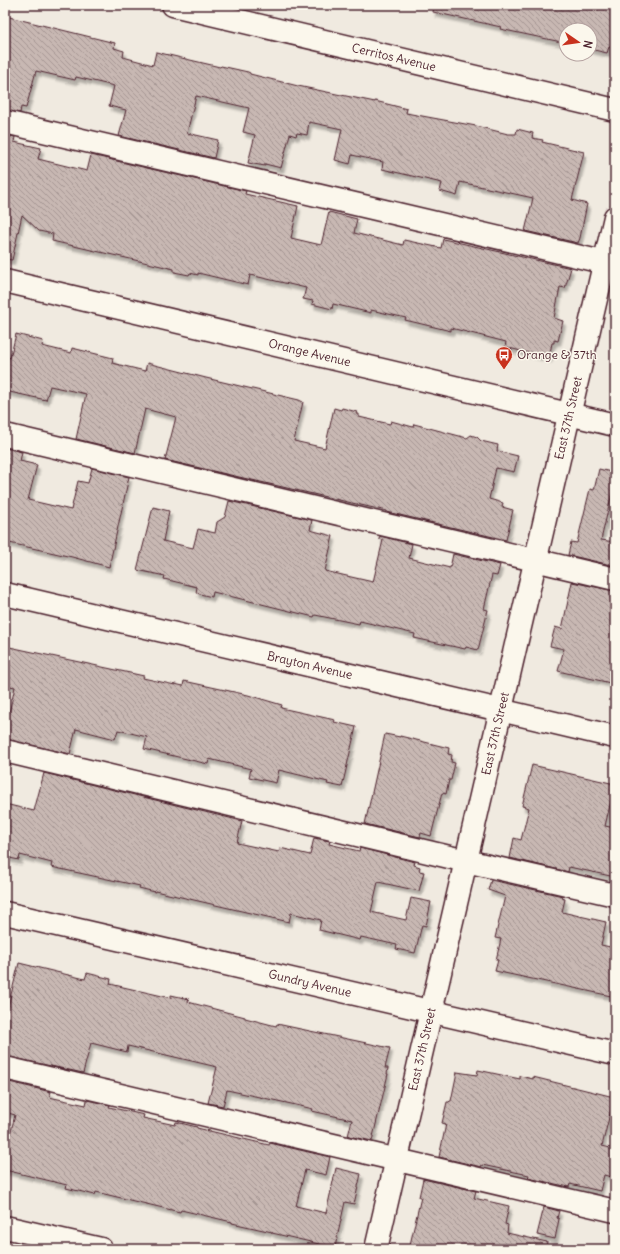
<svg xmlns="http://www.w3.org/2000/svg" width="620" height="1254" viewBox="0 0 620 1254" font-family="Delius,sans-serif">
	<defs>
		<pattern id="building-back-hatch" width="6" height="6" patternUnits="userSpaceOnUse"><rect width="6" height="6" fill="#c8b8b3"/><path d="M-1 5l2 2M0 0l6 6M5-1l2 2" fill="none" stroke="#a49592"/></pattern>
		<filter id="shadow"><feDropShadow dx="2.5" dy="4.5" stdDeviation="1" flood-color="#0004"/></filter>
	</defs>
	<rect width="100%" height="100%" fill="#f0eae0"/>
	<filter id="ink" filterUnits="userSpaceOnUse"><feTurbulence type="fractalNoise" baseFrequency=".025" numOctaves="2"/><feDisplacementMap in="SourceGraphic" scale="8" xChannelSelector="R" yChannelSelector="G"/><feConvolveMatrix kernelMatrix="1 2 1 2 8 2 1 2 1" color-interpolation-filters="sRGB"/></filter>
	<g filter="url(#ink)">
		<g fill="url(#building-back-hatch)" stroke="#4a1f2b" filter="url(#shadow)">
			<polygon points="434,5 615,5 615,49 609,47 607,53 590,49 590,30 566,30 566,43 500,29 501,27 433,12"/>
			<polygon points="5,16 115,43 114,48 124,51 123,57 153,65 156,52 220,67 221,66 248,72 250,73 250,74 298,86 375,102 375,101 407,109 406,113 476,126 508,134 516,134 517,129 533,133 532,138 543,140 542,142 584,152 572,200 587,204 580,238 578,243 525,231 533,198 460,182 457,196 440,191 442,183 382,169 383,162 352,155 350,164 335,160 342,129 309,122 307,135 297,133 296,136 290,134 281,168 265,164 265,166 248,163 255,135 243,132 249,108 196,96 187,133 218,140 214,158 119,136 126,110 109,106 114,86 76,77 75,80 36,71 26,108 21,107 20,113 5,110"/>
			<polygon points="5,135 15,137 14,142 41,148 38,159 87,171 91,155 246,191 245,194 298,206 291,238 321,245 329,212 357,219 354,233 403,245 404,240 441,248 443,239 571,268 565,288 560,287 554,318 563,321 558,341 554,340 554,343 552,343 549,358 505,347 506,342 451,328 451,331 405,320 406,318 371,310 371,313 333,304 332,309 312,304 313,301 303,299 306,288 250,275 248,285 198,273 198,275 190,273 189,275 174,272 174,269 52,241 53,234 39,231 22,215 12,260 5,259"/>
			<polygon points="16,334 43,341 42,346 71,353 72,348 113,358 112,363 145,371 147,363 206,378 299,400 303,402 294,441 325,448 334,408 341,410 342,408 357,412 356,414 359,414 359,417 390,424 391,421 413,427 414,424 467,438 471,435 477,437 481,441 498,445 497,451 518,456 514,472 496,468 489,499 503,503 502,507 513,510 506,540 387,512 387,511 165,460 176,417 145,409 135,453 76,439 86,394 50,386 46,400 5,391 5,372 9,357 10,358"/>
			<polygon points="5,448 22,452 20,461 37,465 28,500 71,510 78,481 88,483 92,468 129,477 109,567 72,557 5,542"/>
			<polygon points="599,469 615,473 615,480 601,540 615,542 615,566 568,555 571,542 577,543 590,489 594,490"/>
			<polygon points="229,501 312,520 310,530 333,536 325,571 373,582 383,540 379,539 380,536 412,544 409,558 450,568 453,554 500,565 497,576 492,575 484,609 488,610 478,650 466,647 465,649 414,638 415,634 360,621 359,624 315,615 314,617 213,592 212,597 196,593 197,587 164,579 165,576 137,570 153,507 169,511 163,541 193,548 198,529 215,533 217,522 225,517"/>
			<polygon points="572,582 615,591 615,684 558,671 564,649 550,646 555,627 562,629"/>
			<polygon points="5,646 144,676 143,678 175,685 175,684 183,686 184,681 248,695 282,705 281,708 335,720 334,722 356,727 342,787 327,784 328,782 279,770 276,783 249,777 251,769 209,759 208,764 144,749 147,737 118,730 115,739 76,729 70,754 5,739 5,730 15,687 5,685"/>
			<polygon points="385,734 400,737 400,736 449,748 448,754 452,755 451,762 455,763 451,780 449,780 446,794 442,793 431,836 421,833 420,837 365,824"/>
			<polygon points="532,765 615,784 605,826 615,828 615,877 569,867 568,872 510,858 514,838 521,840 529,808 522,806"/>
			<polygon points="44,773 242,821 237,843 279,852 280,848 310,855 314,838 330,841 329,844 359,851 360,848 415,862 414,865 420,867 419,871 424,872 419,891 378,882 371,912 406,920 411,898 431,902 426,926 422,925 415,953 396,949 397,945 361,937 360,940 319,930 321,920 291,913 289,922 155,891 155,892 139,888 140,886 51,867 52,863 20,855 19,860 5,857 5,804 34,811"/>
			<polygon points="491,880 563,896 562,898 565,899 562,912 606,922 601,945 615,948 615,977 611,996 495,971 498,960 496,960 501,939 495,938 505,896 488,890"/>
			<polygon points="19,963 85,979 87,973 111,979 110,984 171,998 171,995 189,999 188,1002 245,1017 245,1018 276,1026 277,1024 390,1048 385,1068 388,1068 387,1074 388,1074 372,1141 348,1136 352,1120 312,1111 313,1109 296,1105 227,1090 223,1106 208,1103 217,1067 128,1046 127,1052 91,1043 83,1073 5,1056 5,1018"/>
			<polygon points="478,1070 520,1079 520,1076 533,1079 533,1077 614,1097 602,1146 615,1149 615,1178 604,1175 600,1191 570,1184 569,1187 528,1178 529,1175 482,1165 481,1167 439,1157 446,1124 442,1123 447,1102 449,1102 450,1101 451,1101 457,1072 477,1075"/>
			<polygon points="5,1081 51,1092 49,1097 86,1105 87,1100 110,1105 109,1107 144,1115 143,1118 175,1125 176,1122 197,1127 197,1128 269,1145 270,1143 330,1157 326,1175 305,1170 296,1206 326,1213 336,1168 361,1174 354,1204 345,1202 335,1247 332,1247 272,1233 272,1232 232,1223 232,1222 181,1210 180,1212 96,1192 95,1195 66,1188 67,1185 5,1170 5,1155 15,1115 5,1112"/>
			<polygon points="423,1179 476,1191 474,1198 509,1206 505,1224 508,1225 507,1233 547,1242 546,1249 409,1249 421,1197 419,1197"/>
			<polygon points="544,1207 559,1211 557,1218 559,1219 555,1239 537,1235"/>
		</g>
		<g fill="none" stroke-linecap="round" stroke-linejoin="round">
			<g stroke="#4a1f2b" stroke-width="25">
				<g id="minor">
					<path id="s1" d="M 173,5 L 615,110"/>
					<polyline points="5,122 615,265"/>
					<path id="s2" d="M 5,281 L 615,425"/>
					<polyline points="5,435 615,579"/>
					<path id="s3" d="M 5,594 L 615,737"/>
					<polyline points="5,751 466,861 615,895"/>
					<path id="s4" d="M 5,913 L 615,1054"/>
					<polyline points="5,1068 615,1211"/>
					<polyline points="5,1227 101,1249"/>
					<path id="s5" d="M 376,1249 L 615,217"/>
				</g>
			</g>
			<use href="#minor" stroke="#fbf7ec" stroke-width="22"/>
		</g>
	</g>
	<defs>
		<g id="bus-pin" transform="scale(0.9)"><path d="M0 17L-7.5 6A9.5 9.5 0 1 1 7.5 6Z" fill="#c8321e" stroke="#fbf7ec"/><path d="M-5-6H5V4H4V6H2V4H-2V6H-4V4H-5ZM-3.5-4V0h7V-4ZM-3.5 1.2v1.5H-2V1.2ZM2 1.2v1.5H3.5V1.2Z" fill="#fff"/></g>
	</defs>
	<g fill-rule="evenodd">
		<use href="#bus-pin" x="504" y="355"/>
	</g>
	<g text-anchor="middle" stroke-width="3" stroke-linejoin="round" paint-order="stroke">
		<g font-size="12" fill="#4a1f2b" stroke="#fbf7ec">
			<text dy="4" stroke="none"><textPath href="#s1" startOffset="227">Cerritos Avenue</textPath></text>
			<text dy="4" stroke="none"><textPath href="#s2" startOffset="313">Orange Avenue</textPath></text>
			<text dy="4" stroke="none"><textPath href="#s5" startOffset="853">East 37th Street</textPath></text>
			<text dy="4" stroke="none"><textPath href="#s3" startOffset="313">Brayton Avenue</textPath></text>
			<text dy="4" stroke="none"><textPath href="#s5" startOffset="529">East 37th Street</textPath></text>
			<text dy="4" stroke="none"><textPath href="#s4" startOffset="313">Gundry Avenue</textPath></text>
			<text dy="4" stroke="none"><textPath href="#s5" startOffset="205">East 37th Street</textPath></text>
		</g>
		<g font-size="12" fill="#4a1f2b" stroke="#fbf7ec" text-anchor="start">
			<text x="517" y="359">Orange &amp; 37th</text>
		</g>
	</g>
	<rect width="620" height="1254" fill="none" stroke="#fbf7ec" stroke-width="20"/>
	<rect x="10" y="10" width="600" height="1234" fill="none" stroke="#4a1f2b" stroke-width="1.5" filter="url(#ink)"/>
	<g transform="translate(578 42) rotate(103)"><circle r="19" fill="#fbf7ec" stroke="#b4a19f"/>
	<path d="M0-3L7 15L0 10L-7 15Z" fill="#c8321e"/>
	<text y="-6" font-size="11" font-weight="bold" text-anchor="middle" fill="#4a1f2b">N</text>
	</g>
</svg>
